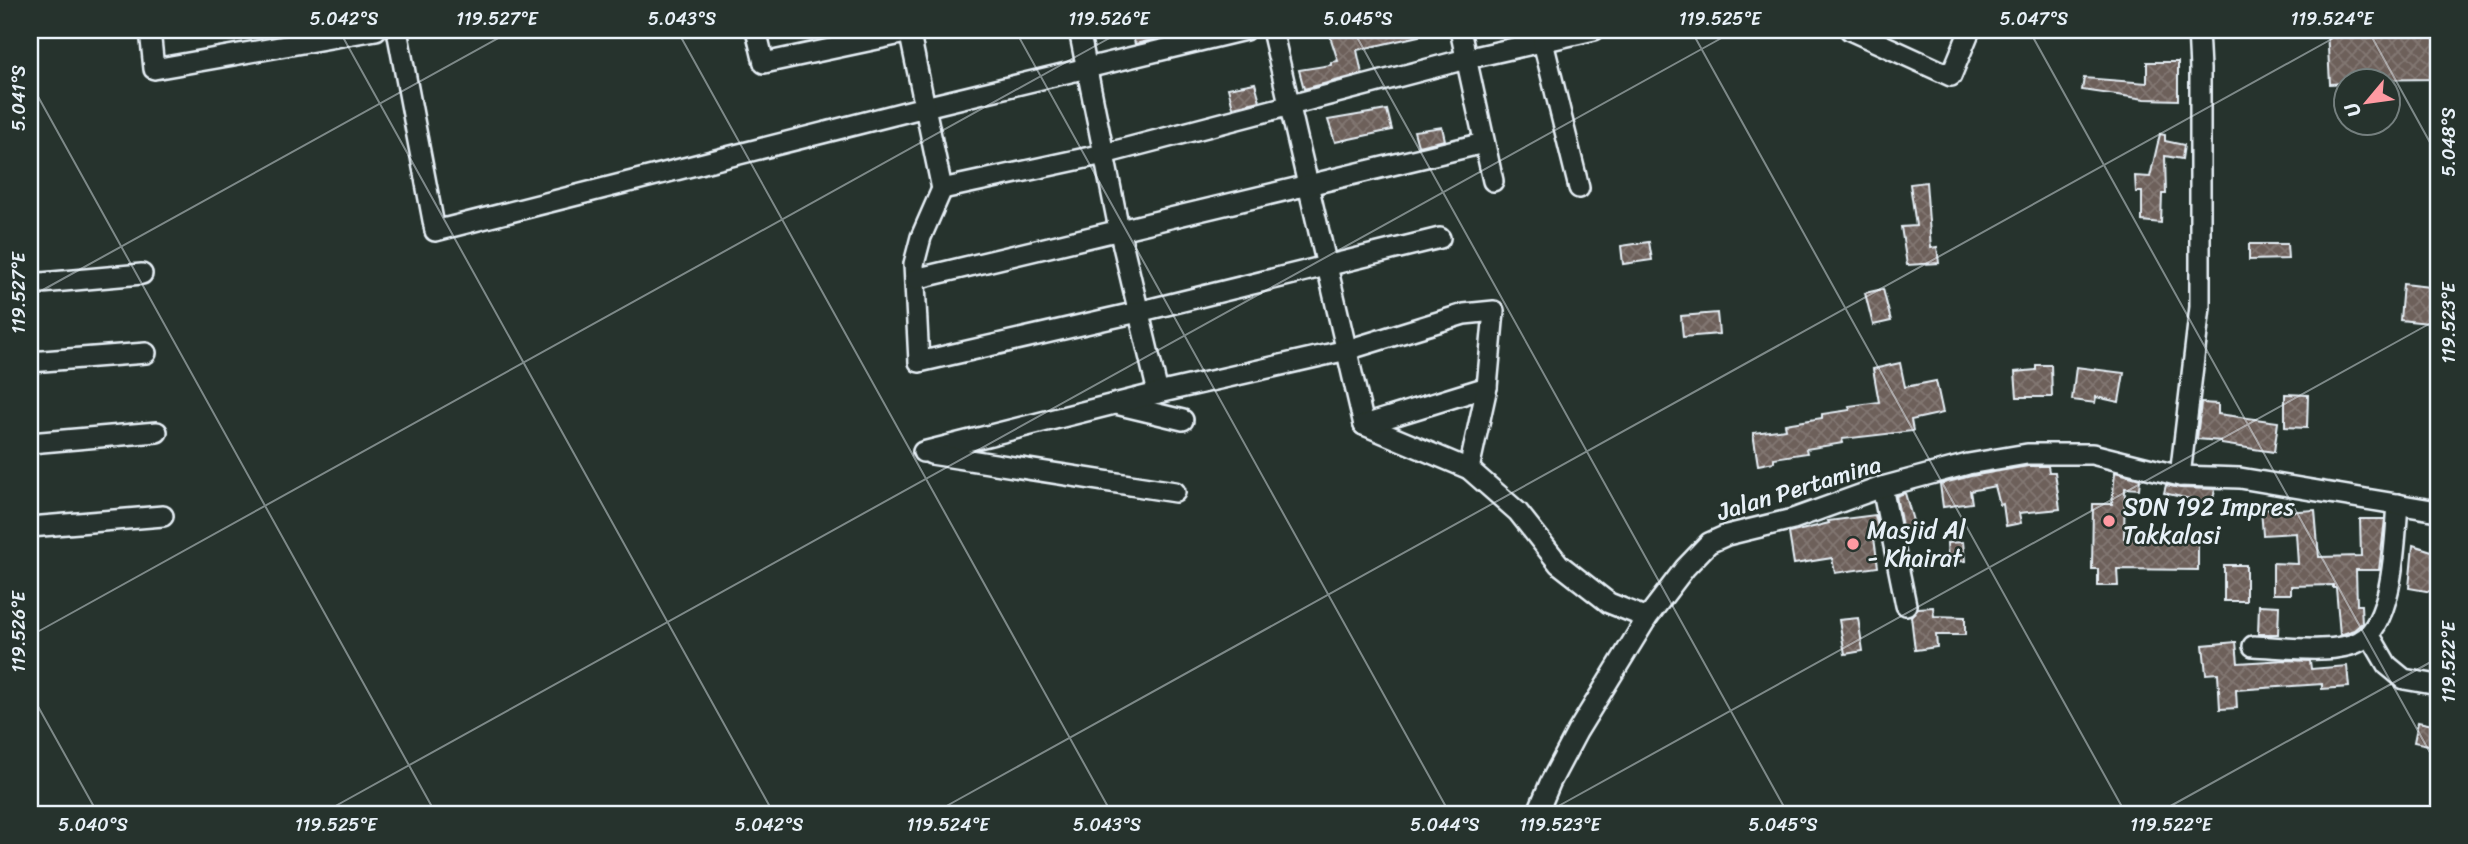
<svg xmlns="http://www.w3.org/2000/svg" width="2468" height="844" viewBox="0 0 2468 844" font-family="Sriracha,sans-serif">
	<defs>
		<pattern id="building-cross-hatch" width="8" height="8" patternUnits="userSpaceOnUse" patternTransform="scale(1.75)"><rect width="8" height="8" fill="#6d605a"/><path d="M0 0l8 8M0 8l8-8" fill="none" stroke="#827772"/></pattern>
	</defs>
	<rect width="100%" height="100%" fill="#26332d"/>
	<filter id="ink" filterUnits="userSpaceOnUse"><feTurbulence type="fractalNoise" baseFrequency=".0143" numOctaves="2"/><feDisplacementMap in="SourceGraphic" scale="14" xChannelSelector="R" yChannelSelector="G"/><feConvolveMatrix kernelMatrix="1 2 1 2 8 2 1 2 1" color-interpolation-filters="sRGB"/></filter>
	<g filter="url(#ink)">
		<g fill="url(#building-cross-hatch)" stroke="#e8f1f8" stroke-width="2">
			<polygon points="1131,30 1159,30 1161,38 1135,44"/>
			<polygon points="1346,30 1418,30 1419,36 1357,50 1362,74 1304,89 1299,70 1331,65 1331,62 1338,61 1329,33"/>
			<polygon points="2327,30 2374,30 2374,37 2438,34 2438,79 2346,80 2346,83 2330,84"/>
			<polygon points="2147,62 2178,62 2178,100 2145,99 2082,90 2084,78 2147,83"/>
			<polygon points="1255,83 1260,101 1233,107 1228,88"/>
			<polygon points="1387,110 1392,130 1335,142 1328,120"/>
			<polygon points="1442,127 1445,140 1418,146 1414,131"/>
			<polygon points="2160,134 2165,135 2165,141 2184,145 2182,159 2165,156 2166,194 2162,194 2161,223 2142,221 2142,192 2136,192 2135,176 2150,177"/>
			<polygon points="1926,182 1931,248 1937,247 1939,263 1907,265 1901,227 1916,226 1910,184"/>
			<polygon points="1649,242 1652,260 1623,264 1621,246"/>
			<polygon points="2249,244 2287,244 2288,259 2249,260"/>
			<polygon points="2403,284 2438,288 2438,324 2400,320"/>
			<polygon points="1883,289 1891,321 1873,325 1865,293"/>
			<polygon points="1717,313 1719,334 1683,337 1681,316"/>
			<polygon points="1900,363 1905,387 1936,381 1943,413 1911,420 1913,431 1842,439 1843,443 1806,449 1807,453 1774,458 1774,462 1758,465 1753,433 1786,429 1785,424 1822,418 1822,414 1850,410 1849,406 1879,402 1873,369"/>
			<polygon points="2036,365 2051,365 2052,397 2017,397 2015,372 2036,370"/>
			<polygon points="2076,367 2124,373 2119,402 2096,397 2095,403 2072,400"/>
			<polygon points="2285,394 2308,395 2307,428 2285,427"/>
			<polygon points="2201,403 2218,404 2218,414 2278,422 2274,452 2221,444 2221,441 2197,439"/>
			<polygon points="2028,466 2048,466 2049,472 2055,472 2060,509 2019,513 2021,523 2006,526 2003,504 2000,505 1995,486 1970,491 1972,503 1943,507 1940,484 1971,476"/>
			<polygon points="2115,472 2140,479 2139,489 2125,488 2124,538 2198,539 2198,570 2117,569 2118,586 2098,586 2098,569 2092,569 2093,504 2112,504"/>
			<polygon points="2166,485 2180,488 2215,489 2212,504 2164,493"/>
			<polygon points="1905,493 1915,528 1903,531 1896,496"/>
			<polygon points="2282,508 2283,512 2315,510 2319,557 2361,556 2360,519 2385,519 2379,570 2356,570 2357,605 2361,605 2362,623 2354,630 2340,635 2336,588 2333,588 2333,585 2291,586 2291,594 2273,594 2273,563 2298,564 2296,533 2263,535 2261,509"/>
			<polygon points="1875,515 1880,537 1874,538 1878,567 1835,573 1832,558 1794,564 1789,533 1829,523 1828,521"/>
			<polygon points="1963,542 1965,561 1948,562 1947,543"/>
			<polygon points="2413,545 2438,553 2438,593 2409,588"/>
			<rect x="2224" y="565" width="22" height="36"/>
			<polygon points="2259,605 2279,606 2278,634 2258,634"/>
			<polygon points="1933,607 1934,616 1965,617 1965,635 1936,635 1937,647 1915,650 1911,616 1918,608"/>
			<polygon points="1858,618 1863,651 1845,654 1839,620"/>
			<polygon points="2236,642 2238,663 2285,660 2310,661 2311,669 2347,666 2349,687 2322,689 2322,684 2236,690 2237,708 2220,709 2218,673 2206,674 2203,645"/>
			<polygon points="2418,722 2438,726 2438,747 2414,742"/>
		</g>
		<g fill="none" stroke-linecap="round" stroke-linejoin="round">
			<g stroke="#e8f1f8" stroke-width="24">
				<g id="street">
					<polyline points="150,30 154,69 376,30"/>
					<polyline points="397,30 435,231 925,107 1245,30"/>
					<polyline points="756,30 764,63 920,30"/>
					<polyline points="909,30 942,189 1104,154 1466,59 1594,30"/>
					<polyline points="1079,30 1119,229 1158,393"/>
					<polyline points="1272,30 1364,425"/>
					<polyline points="1460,30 1493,181"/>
					<polyline points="1850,30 1951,76 1970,30"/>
					<polyline points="1543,42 1579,188"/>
					<polyline points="942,189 921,237 914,264 919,362 1138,312 1440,238"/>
					<polyline points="915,279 1484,143"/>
					<polyline points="30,284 142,274"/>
					<polyline points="30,362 146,353"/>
					<polyline points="1116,404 1183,420"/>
					<polyline points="1364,425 1469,469 1518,512 1559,564 1609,603 1647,618"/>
					<polyline points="1364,425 1487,387"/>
					<polyline points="30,443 157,432"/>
					<polyline points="923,452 1158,393 1347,350 1464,314 1494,311 1487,387 1469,469"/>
					<polyline points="931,454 1175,492"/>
					<polyline points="2180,476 2200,307 2200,69 2198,30"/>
					<polyline points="1882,487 1906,605"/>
					<polyline points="30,527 163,516"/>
					<polyline points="2369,634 2387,665 2404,679 2438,685"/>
					<path d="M 2253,646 C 2282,647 2335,655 2360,641 C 2394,623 2395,538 2398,504"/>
					<polyline points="1537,814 1550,783 1577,732 1647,618 1685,568 1709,543 1727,535 1793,519 1882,487 1968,464 2027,454 2092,454 2180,476 2240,478 2438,511"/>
				</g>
			</g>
			<use href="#street" stroke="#26332d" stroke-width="19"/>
		</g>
	</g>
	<path fill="none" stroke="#e8f1f8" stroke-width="2" stroke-opacity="0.45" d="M 339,30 L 774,814M 677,30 L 1112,814M 1015,30 L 1450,814M 1353,30 L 1788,814M 1691,30 L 2126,814M 2029,30 L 2438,767M 2368,30 L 2438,157M 30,82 L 436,814M 30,297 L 513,30M 30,636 L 1124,30M 30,692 L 98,814M 321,814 L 1736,30M 932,814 L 2348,30M 1544,814 L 2438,319M 2156,814 L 2438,658"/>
	<g fill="#ff9aa2" stroke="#26332d" stroke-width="2.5">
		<circle cx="2109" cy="521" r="7"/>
		<circle cx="1853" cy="544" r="7"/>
	</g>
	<g text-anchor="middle" stroke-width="5" stroke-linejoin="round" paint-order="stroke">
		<g font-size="24" fill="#e8f1f8" stroke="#26332d">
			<text transform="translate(1799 488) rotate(-17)" y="8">Jalan Pertamina</text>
		</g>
		<g font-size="24" fill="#e8f1f8" stroke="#26332d" text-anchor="start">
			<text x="2123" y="515">SDN 192 Impres<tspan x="2123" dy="28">Takkalasi</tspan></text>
			<text x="1867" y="538">Masjid Al<tspan x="1867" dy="28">- Khairat</tspan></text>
		</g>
	</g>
	<rect width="2468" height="844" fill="none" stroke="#26332d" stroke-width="77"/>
	<g transform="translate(2367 102) rotate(241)"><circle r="33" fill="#26332d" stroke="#747f7e" stroke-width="2"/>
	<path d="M0-5L12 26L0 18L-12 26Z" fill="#ff9aa2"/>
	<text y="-10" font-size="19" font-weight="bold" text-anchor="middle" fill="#e8f1f8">U</text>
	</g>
	<rect x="38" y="38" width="2392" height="768" fill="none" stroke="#e8f1f8" stroke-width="2.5"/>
	<g font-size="18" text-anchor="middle" fill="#e8f1f8">
		<text x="344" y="25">5.042°S</text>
		<text x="497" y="25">119.527°E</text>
		<text x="682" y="25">5.043°S</text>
		<text x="1109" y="25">119.526°E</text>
		<text x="1358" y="25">5.045°S</text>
		<text x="1720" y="25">119.525°E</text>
		<text x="2034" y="25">5.047°S</text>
		<text x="2332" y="25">119.524°E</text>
		<text transform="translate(19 98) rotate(-90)" y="6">5.041°S</text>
		<text transform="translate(2449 142) rotate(-90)" y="6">5.048°S</text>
		<text transform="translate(19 293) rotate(-90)" y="6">119.527°E</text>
		<text transform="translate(2449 323) rotate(-90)" y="6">119.523°E</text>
		<text transform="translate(19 632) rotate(-90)" y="6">119.526°E</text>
		<text transform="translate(2449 662) rotate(-90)" y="6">119.522°E</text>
		<text x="93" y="831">5.040°S</text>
		<text x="336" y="831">119.525°E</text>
		<text x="769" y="831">5.042°S</text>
		<text x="948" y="831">119.524°E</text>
		<text x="1107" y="831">5.043°S</text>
		<text x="1445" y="831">5.044°S</text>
		<text x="1560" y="831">119.523°E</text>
		<text x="1783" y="831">5.045°S</text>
		<text x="2171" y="831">119.522°E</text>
	</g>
</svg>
